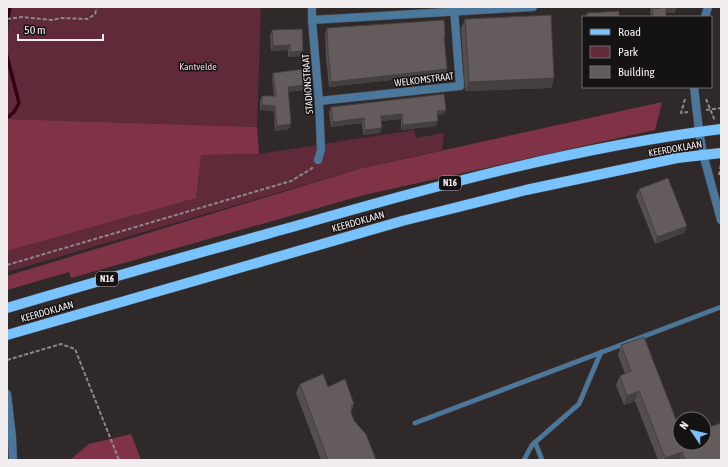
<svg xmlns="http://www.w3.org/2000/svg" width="728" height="467" viewBox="0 0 728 467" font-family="'Asap Condensed',sans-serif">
	<rect width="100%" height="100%" fill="#30292a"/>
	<g fill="#602a38">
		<polygon points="7,7 261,7 257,127 7,119 7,38 11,13 7,13"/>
		<polygon points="414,130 416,138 444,133 442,150 359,169 7,272 7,251 196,198 201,155 259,154"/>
	</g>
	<g fill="#803347">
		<polygon points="662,102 655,130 364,195 71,278 69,272 7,290 7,276 359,169"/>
		<polygon points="7,119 257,127 259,154 201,155 196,198 7,251"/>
		<polygon points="131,434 141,460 70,460 89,444"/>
	</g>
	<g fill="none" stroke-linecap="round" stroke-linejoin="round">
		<g stroke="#370114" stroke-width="3.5">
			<polyline points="7,20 10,7"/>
			<polyline points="7,56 19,103 14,112 7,118"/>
		</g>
		<g stroke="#4b4445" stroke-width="5.5">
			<g id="service">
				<polyline points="415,423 721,307"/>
				<polyline points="535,442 542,460"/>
				<polyline points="524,460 532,445 579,404 601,352"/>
			</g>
		</g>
		<g stroke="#4b4445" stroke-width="9">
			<g id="minor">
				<polyline points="312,7 312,20 319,101 321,150 318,160"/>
				<polyline points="312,20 533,7"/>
				<polyline points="319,101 460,86 454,8"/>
				<polyline points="703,154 721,220"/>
			</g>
		</g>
		<g stroke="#4b4445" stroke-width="9">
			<g id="tertiary">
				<polyline points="705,17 708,7"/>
				<polyline points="694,87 699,131 703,154"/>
				<polyline points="7,394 12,437 13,460"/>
			</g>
		</g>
		<g stroke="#4b4445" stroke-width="11">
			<g id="primary">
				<path d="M 7,308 C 104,279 202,252 299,225 C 438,185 577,147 721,129"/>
				<polyline points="7,335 402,221 526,190 677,158 721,153"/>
			</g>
		</g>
		<g stroke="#8e8889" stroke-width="2" stroke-dasharray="4 2" stroke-linecap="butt">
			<polyline points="7,19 22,17 52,20 61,18 88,19 95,14 97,7"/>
			<polyline points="685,99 681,113 688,112"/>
			<polyline points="706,99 715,121"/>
			<polyline points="706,110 721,108"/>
			<polyline points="719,175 721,164"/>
			<polyline points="7,265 291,181 311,169 313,167"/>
			<polyline points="7,360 61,344 75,349 119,460"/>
		</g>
		<use href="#service" stroke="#4b779c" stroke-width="4.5"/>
		<use href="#minor" stroke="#4b779c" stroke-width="8"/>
		<use href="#tertiary" stroke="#4b779c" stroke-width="8"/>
		<use href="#primary" stroke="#78c2fe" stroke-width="10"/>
	</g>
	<g fill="#554e4f">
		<polygon points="651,7 677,7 674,13 666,12 666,17 650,17 651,14 650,13"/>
		<polygon points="465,19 554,78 551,88 465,91 461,28"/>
		<polygon points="327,28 445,36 444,38 447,69 445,74 329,87 326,57 325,33"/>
		<polygon points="272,30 301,56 288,57 288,50 271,51 270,35"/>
		<polygon points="273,73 305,85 304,90 288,92 289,129 275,131 274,111 260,110 260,101 262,96 274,96 272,78"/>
		<polygon points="331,107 446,110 444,114 437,115 436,126 401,130 401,119 381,121 380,133 363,135 362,123 331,127 329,112"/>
		<polygon points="639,189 687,226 684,233 655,244 636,196"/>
		<polygon points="621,345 680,443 721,460 658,460 635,401 624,405 616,385 620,376 625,374 618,355"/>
		<polygon points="300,384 328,387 354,404 351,412 353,418 376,460 321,460 296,393"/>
	</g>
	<g fill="#454040">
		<polygon points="284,7 299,7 284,8"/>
		<polygon points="665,7 677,7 674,13 663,12"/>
		<polygon points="290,45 288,50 271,51 273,46"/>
		<polygon points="303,51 301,56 288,57 290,52"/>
		<polygon points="447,69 445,74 329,87 331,82"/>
		<polygon points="554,78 551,88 465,91 469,82"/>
		<polygon points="305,85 304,90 286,92 288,87"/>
		<polygon points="262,105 275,106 274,111 260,110"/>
		<polygon points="446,110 444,114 435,115 437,111"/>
		<polygon points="402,114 401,119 379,121 381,116"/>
		<polygon points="364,118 362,123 331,127 333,122"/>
		<polygon points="438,121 436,126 401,130 403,125"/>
		<polygon points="291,124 289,129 275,131 277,126"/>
		<polygon points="382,128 380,133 363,135 365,130"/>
		<polygon points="687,226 684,233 655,244 657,237"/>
		<polygon points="639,391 635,401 624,405 627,396"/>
		<polygon points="682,452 679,460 664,460 665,458"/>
	</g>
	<g fill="#635b5c" stroke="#454040">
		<polygon points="657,7 666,7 666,17 652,17 653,9 662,8"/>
		<polygon points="619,11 619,17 587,17 587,13"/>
		<polygon points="551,15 554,78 469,82 465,19"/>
		<polygon points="444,20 445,36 444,36 447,69 331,82 328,52 327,28"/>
		<polygon points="302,29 303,51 290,52 290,45 273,46 272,30"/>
		<polygon points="304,69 305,85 288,87 291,124 277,126 275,106 262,105 262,96 276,96 273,73"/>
		<polygon points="444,94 446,110 437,111 438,121 403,125 402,114 381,116 382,128 365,130 364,118 333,122 331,107"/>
		<polygon points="668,178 687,226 657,237 639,189"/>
		<polygon points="644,337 680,430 680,443 704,443 704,429 721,423 721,460 685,460 682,452 665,458 639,391 627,396 620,376 631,371 621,345"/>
		<polygon points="323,374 328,387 345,379 354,404 352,405 351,412 353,418 355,422 366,434 376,460 328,460 300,384"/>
	</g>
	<g text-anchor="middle" stroke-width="3" stroke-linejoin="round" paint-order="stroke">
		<g fill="#151213" stroke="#b0abac" stroke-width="1">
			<rect x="439" y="176" width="22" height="14" rx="3"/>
			<rect x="96" y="272" width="22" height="14" rx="3"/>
		</g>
		<g font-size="9" font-weight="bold" fill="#f2edee">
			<text x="450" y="186">N16</text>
			<text x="107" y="282">N16</text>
		</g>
		<g font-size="10" fill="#f8c8d0" stroke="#151213">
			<text x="198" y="70">Kantvelde</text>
		</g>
		<g font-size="10" fill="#f2edee" stroke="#151213">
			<text transform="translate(424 79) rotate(-7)" y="4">WELKOMSTRAAT</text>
			<text transform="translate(307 84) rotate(-94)" y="4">STADIONSTRAAT</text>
			<text transform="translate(675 148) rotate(-10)" y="4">KEERDOKLAAN</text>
			<text transform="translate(358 221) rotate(-16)" y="4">KEERDOKLAAN</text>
			<text transform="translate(47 311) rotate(-16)" y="4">KEERDOKLAAN</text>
		</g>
	</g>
	<rect width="728" height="467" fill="none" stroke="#f2edee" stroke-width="16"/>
	<rect x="582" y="16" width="130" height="72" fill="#151213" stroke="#6d6a6b"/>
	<rect x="590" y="29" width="20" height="6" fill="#78c2fe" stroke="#6d6a6b"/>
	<text x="618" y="36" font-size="12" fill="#f2edee">Road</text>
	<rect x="590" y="46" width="20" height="12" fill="#602a38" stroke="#6d6a6b"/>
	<text x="618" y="56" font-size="12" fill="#f2edee">Park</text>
	<rect x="590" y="66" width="20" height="12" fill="#635b5c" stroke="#6d6a6b"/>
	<text x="618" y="76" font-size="12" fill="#f2edee">Building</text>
	<g transform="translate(692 431) rotate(305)"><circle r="19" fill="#151213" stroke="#6d6a6b"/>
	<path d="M0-3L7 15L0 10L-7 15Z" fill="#79bff8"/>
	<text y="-6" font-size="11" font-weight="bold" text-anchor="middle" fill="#f2edee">N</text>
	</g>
	<path d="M18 34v6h85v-6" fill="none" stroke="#f2edee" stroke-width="2"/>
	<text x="24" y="34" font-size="12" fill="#f2edee" stroke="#151213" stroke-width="3" paint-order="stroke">50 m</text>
</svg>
